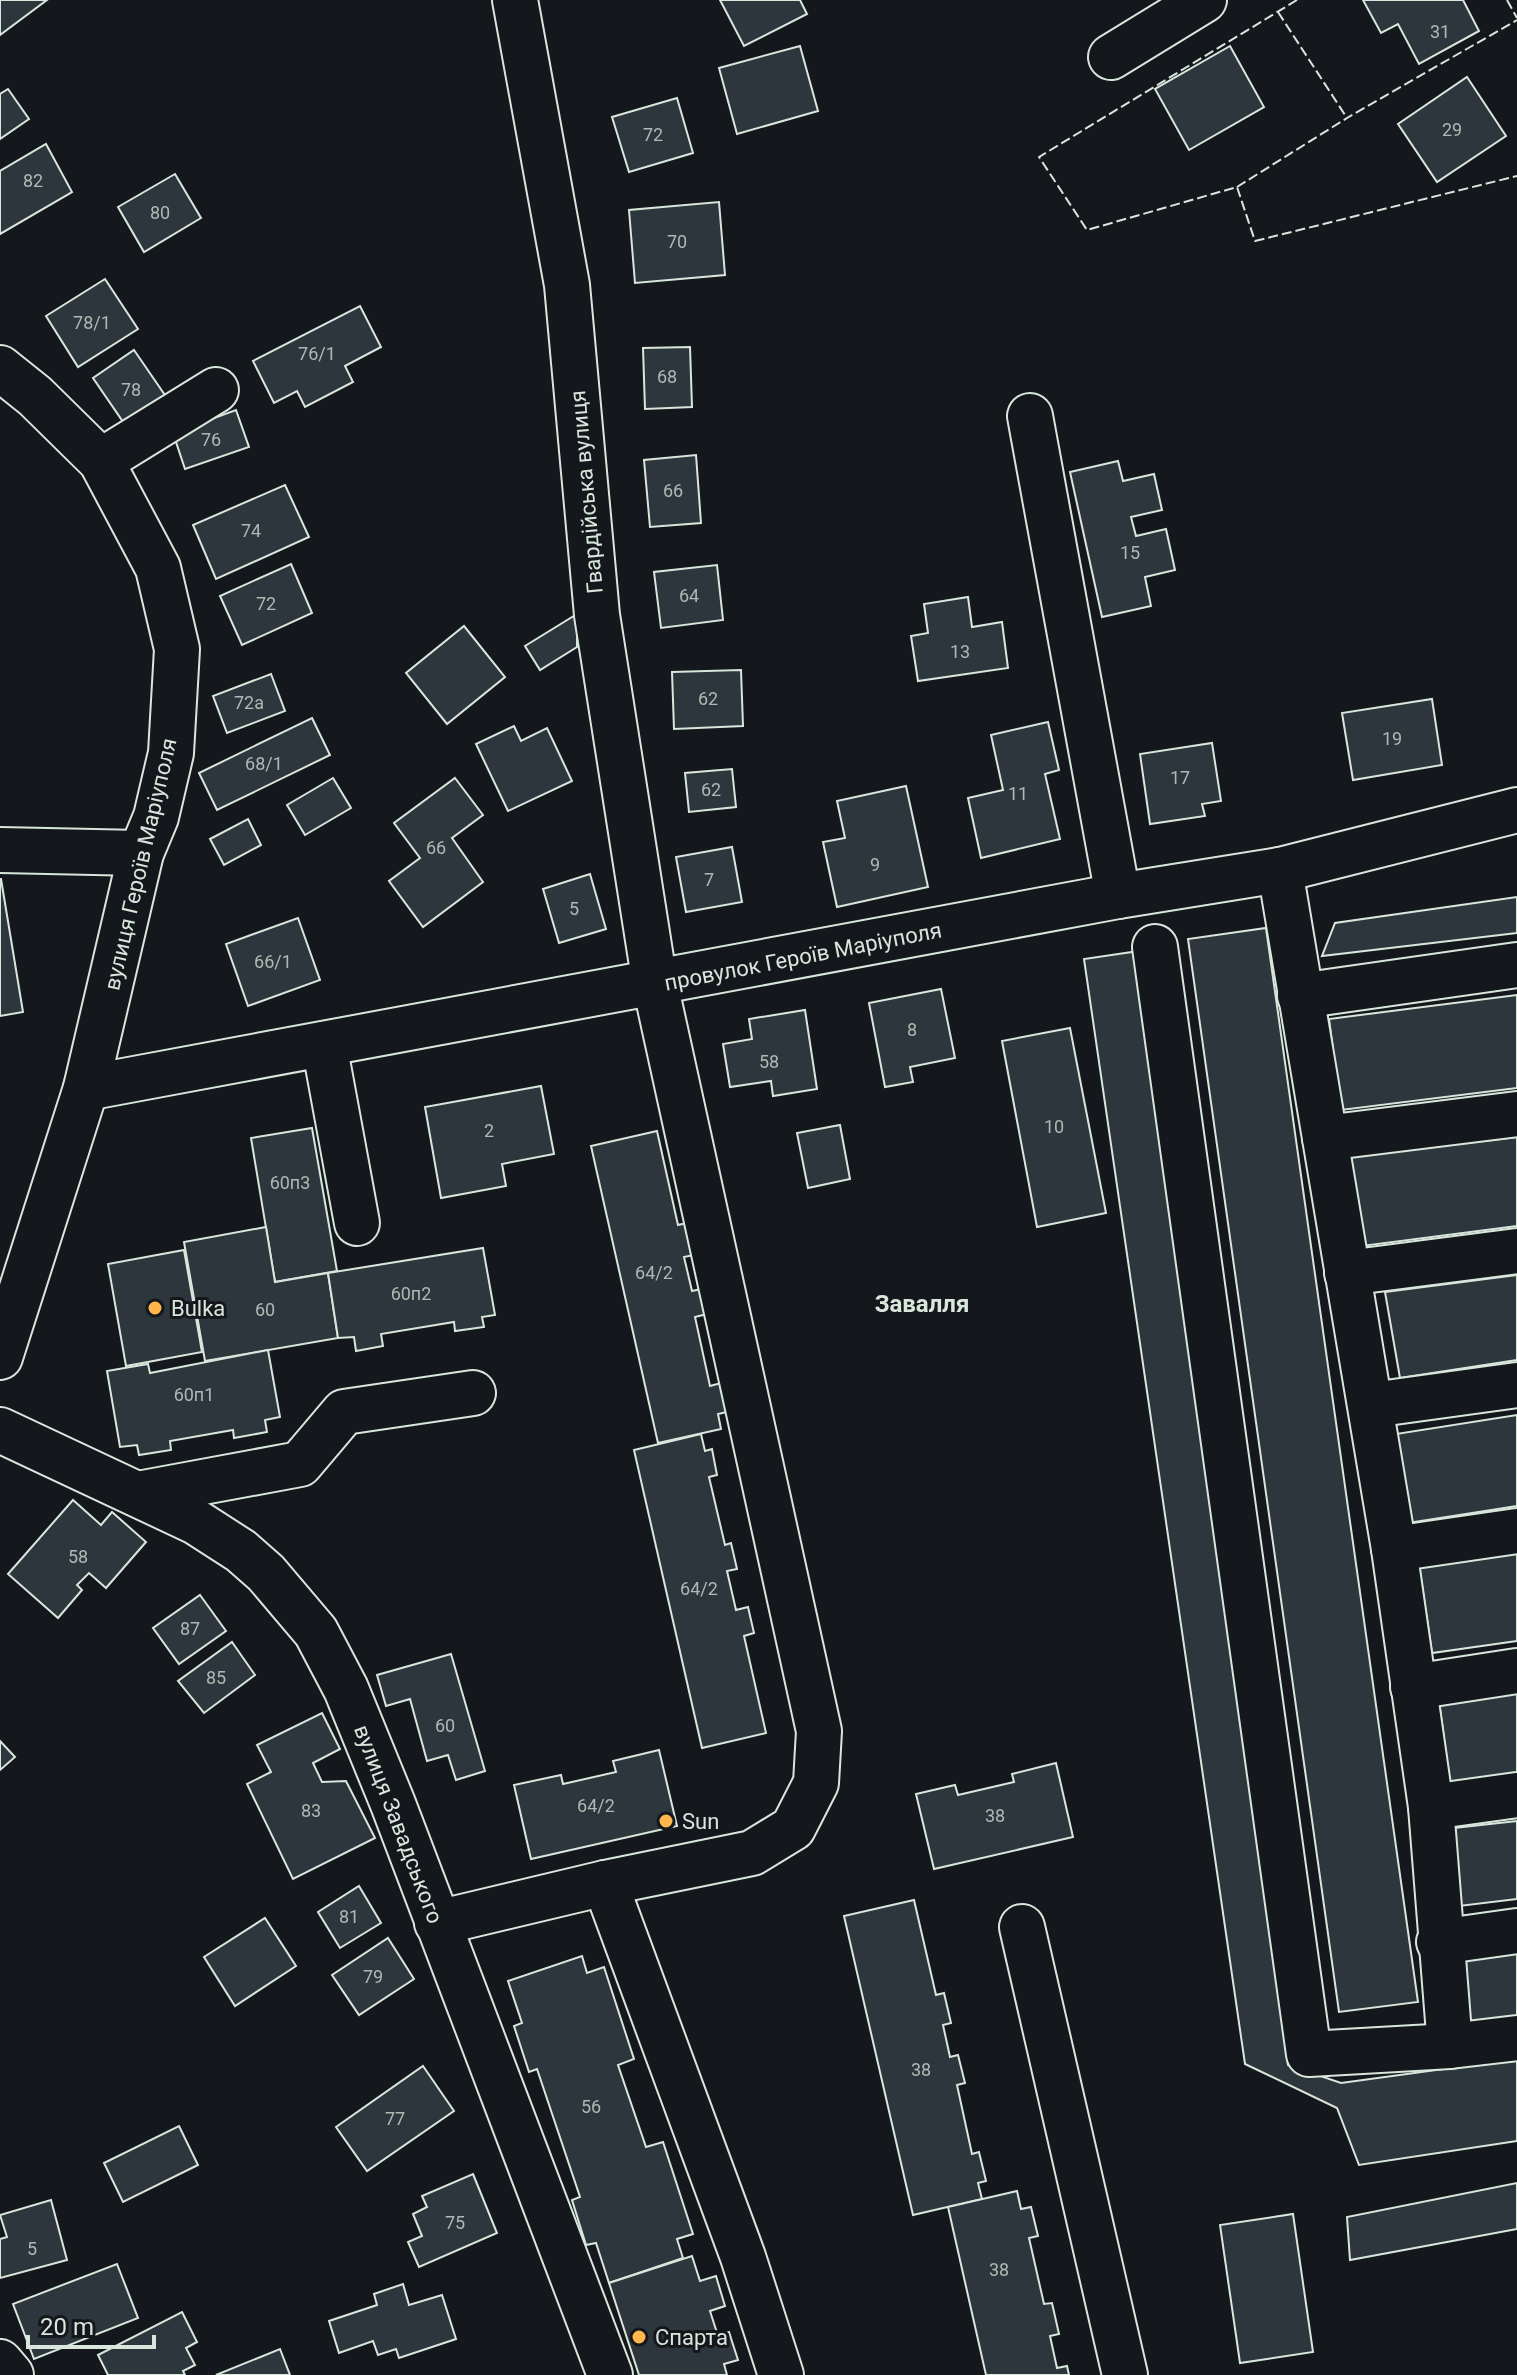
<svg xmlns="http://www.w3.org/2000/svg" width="1517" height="2375" viewBox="0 0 1517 2375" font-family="Roboto,sans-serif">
	<rect width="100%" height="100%" fill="#14181c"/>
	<g fill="#2c363c" stroke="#d8e6dc" stroke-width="2">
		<polygon points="0,0 47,0 0,35"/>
		<polygon points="720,0 800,0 807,14 744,46"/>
		<polygon points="1363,0 1463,0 1479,31 1419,64 1398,24 1381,33"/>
		<polygon points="800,46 818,111 737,134 719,68"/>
		<polygon points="1230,46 1264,107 1189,150 1155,89"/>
		<polygon points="1467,77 1506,136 1437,182 1398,124"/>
		<polygon points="8,89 29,119 0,139 0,94"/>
		<polygon points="677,98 693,153 629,172 612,117"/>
		<polygon points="46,144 72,192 0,234 0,171"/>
		<polygon points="175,174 201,218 144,252 118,207"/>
		<polygon points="719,202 725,275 635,283 629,210"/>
		<polygon points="105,279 138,329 78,367 46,316"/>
		<polygon points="360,306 381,347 345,366 353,382 305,407 297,391 274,403 253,361"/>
		<polygon points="690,347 692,407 645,409 643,348"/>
		<polygon points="134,350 169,401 128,429 93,378"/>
		<polygon points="236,410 249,447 185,469 173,433"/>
		<polygon points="696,455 701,523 650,527 644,460"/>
		<polygon points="1118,461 1123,481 1154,474 1162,510 1131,517 1136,536 1166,529 1175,570 1145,577 1151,606 1102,617 1070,472"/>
		<polygon points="285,485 309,537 216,579 193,525"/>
		<polygon points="291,564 312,613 242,645 220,596"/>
		<polygon points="717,565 723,620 661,628 654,572"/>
		<polygon points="968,597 972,627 1002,622 1008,668 918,681 911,636 928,633 924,604"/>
		<polygon points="577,614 577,647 540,670 525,646"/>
		<polygon points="464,626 505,677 447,724 406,673"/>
		<polygon points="741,670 743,726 674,729 672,672"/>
		<polygon points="271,674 285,711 227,733 213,696"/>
		<polygon points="1432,699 1442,765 1353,780 1342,713"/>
		<polygon points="312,718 330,755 217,810 199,773"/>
		<polygon points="1048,722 1059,770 1045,774 1060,839 981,858 968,798 1003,790 991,735"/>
		<polygon points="514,726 521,741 547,728 572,781 508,811 476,744"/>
		<polygon points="1212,743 1221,801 1202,804 1205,816 1150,824 1140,754"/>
		<polygon points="732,769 736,807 689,812 685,773"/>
		<polygon points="333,778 351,808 305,835 287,805"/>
		<polygon points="455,778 483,815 452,838 483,882 423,927 389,881 420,858 394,823"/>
		<polygon points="906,786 928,887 837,907 823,842 845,838 837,801"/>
		<polygon points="248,819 261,845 224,865 210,839"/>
		<polygon points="732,847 742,902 686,912 676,857"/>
		<polygon points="590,874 606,929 559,943 543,889"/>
		<polygon points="1,879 23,1012 0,1016 0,879"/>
		<polygon points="1517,897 1517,933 1322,956 1335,923"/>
		<polygon points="298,918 320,980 248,1006 226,944"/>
		<polygon points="1266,928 1418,2002 1339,2012 1188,939"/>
		<polygon points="1139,951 1288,2065 1341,2083 1517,2059 1517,2141 1359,2165 1337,2108 1245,2064 1084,959"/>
		<polygon points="941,989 955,1058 910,1067 913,1082 885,1087 869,1003"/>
		<polygon points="1517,995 1517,1088 1341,1110 1329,1019"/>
		<polygon points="805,1010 817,1089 773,1096 771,1081 730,1087 723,1044 752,1039 749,1019"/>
		<polygon points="1070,1028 1106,1213 1037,1227 1002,1041"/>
		<polygon points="541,1086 554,1154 502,1164 506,1186 441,1198 425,1107"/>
		<polygon points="840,1125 850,1179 808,1188 797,1133"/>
		<polygon points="312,1128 337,1271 275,1282 251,1138"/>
		<polygon points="657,1131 678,1225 687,1223 694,1255 684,1257 692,1291 701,1289 707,1314 695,1317 710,1386 721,1383 727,1412 718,1414 721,1429 658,1443 591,1146"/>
		<polygon points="1517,1137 1517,1226 1362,1246 1346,1157"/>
		<polygon points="266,1227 275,1282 328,1273 338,1338 205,1361 184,1242"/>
		<polygon points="483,1248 495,1315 482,1317 484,1327 455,1331 454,1322 381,1334 383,1346 356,1351 354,1337 338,1338 328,1273"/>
		<polygon points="184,1250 202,1352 126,1366 108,1264"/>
		<polygon points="1517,1275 1517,1360 1400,1378 1385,1292"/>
		<polygon points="268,1350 280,1417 265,1420 267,1432 234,1438 233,1430 170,1441 171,1450 139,1455 137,1445 120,1447 107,1371 148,1364 150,1373"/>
		<polygon points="1517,1415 1517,1506 1408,1523 1396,1434"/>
		<polygon points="701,1434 705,1451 712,1449 717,1475 709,1477 725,1545 731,1543 737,1569 727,1571 736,1610 748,1607 754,1633 744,1636 766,1733 702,1748 634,1450"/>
		<polygon points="73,1500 101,1525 112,1512 146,1542 106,1588 89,1573 77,1585 82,1590 58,1618 8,1574"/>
		<polygon points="1517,1551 1517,1641 1432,1653 1419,1565"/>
		<polygon points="200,1595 226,1631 179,1664 153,1628"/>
		<polygon points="232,1642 255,1675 204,1713 178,1681"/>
		<polygon points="451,1654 485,1771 456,1780 448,1755 427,1761 410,1699 386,1706 377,1675"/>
		<polygon points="1517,1690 1517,1774 1450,1783 1439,1701"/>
		<polygon points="322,1713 340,1749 313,1763 322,1782 346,1781 375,1838 293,1879 247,1784 271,1772 257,1745"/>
		<polygon points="0,1741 15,1757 0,1770"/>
		<polygon points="659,1750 677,1826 531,1859 514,1785 561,1775 563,1784 616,1772 613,1761"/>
		<polygon points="1056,1763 1073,1837 934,1869 916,1794 955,1785 958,1795 1014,1782 1012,1774"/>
		<polygon points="1517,1821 1517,1899 1451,1907 1445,1829"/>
		<polygon points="359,1886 381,1923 340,1948 318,1912"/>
		<polygon points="914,1900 936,1995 944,1993 951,2023 943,2025 950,2057 958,2055 965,2083 957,2085 972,2154 979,2152 986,2181 978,2183 982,2199 913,2215 844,1916"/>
		<polygon points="265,1918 296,1966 235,2006 204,1957"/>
		<polygon points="388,1938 414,1979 359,2015 332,1975"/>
		<polygon points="1517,1949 1517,2017 1463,2024 1455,1957"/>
		<polygon points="582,1956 587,1973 604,1967 634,2059 618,2065 646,2147 663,2142 693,2234 677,2239 683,2258 609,2283 596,2243 586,2245 572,2200 580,2197 537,2069 529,2072 514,2026 522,2023 508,1981"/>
		<polygon points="423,2066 454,2111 367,2171 336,2127"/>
		<polygon points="179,2126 198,2165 123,2202 104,2163"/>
		<polygon points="473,2174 497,2233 419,2267 408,2242 422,2236 413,2214 427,2207 422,2196"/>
		<polygon points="1517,2183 1517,2229 1350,2260 1347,2217"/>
		<polygon points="1017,2191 1021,2209 1031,2207 1038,2236 1029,2238 1044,2304 1052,2303 1059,2334 1050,2336 1057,2368 1067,2366 1069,2375 986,2375 948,2207"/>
		<polygon points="51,2200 67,2260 0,2278 0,2239 7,2237 0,2215"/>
		<polygon points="1293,2214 1313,2352 1240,2363 1220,2225"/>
		<polygon points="692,2256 700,2281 716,2276 725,2306 710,2311 718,2336 729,2332 738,2360 724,2364 727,2375 639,2375 609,2283"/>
		<polygon points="117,2264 138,2318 34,2359 13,2304"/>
		<polygon points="403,2284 409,2305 442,2295 456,2339 399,2358 396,2349 378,2355 373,2341 339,2353 329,2321 377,2305 374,2294"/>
		<polygon points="182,2312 197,2342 186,2348 195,2365 183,2371 185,2375 108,2375 98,2355"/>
		<polygon points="280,2349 290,2375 216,2375"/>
	</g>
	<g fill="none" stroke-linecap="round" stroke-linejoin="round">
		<g stroke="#d8e6dc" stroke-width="48">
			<g id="minor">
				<polyline points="1111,57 1204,0"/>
				<polyline points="0,368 35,396 101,461 158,568 177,649 171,753 156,817 141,853 86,1088 0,1357"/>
				<polyline points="1030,416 1118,896"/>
				<polyline points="101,461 216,390"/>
				<polyline points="0,850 141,853"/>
				<polyline points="1280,870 1394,1549 1431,1807 1450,2046"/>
				<polyline points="1155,947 1309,2054 1450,2046 1517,2038"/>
				<polyline points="1300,996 1517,965"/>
				<polyline points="324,1044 357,1223"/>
				<polyline points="86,1088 1118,896 1280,870 1517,810"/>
				<polyline points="1325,1138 1517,1114"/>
				<polyline points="1347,1273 1517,1251"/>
				<polyline points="1372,1405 1517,1385"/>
				<polyline points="0,1430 196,1522 241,1551 266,1573 316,1632 346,1689 393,1804 610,2375"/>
				<polyline points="138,1494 300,1464 344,1412 473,1393"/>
				<polyline points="1394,1549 1517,1531"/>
				<polyline points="1413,1687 1517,1671"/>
				<polyline points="1431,1807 1517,1795"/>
				<polyline points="605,1883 743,2257 781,2375"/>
				<polyline points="437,1923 605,1883 752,1853 793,1828 816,1783 819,1731 655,984 597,615 567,285 515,0"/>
				<polyline points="1022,1927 1125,2375"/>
				<polyline points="1439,1942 1517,1931"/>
				<polyline points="0,2362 11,2375"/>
			</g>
		</g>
		<use href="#minor" stroke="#14181c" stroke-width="44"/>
		<g stroke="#d8e6dc" stroke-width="2" stroke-dasharray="10 4" stroke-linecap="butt">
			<polyline points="1297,0 1039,157 1087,230 1237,187 1255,241 1517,176"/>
			<polyline points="1507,0 1517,18"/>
			<polyline points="1278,12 1347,118"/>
			<polyline points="1237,187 1347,118 1517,20"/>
		</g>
	</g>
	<g fill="#ffb74d" stroke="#14181c" stroke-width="3">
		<circle cx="155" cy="1308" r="8"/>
		<circle cx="666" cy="1821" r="8"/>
		<circle cx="639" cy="2337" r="8"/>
	</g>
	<g text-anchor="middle" stroke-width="6" stroke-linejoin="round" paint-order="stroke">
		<g font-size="18" fill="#adbab4">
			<text x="1440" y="38">31</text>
			<text x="1452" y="136">29</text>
			<text x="653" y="141">72</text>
			<text x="33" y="187">82</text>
			<text x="160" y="219">80</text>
			<text x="677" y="248">70</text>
			<text x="92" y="329">78/1</text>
			<text x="317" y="360">76/1</text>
			<text x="667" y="383">68</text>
			<text x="131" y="396">78</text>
			<text x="211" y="446">76</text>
			<text x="673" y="497">66</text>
			<text x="251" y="537">74</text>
			<text x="1130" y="559">15</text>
			<text x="689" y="602">64</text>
			<text x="266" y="610">72</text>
			<text x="960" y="658">13</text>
			<text x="708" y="705">62</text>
			<text x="249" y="709">72а</text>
			<text x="1392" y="745">19</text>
			<text x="264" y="770">68/1</text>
			<text x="1180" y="784">17</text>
			<text x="711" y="796">62</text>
			<text x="1018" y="800">11</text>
			<text x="436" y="854">66</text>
			<text x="875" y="871">9</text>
			<text x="709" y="886">7</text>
			<text x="574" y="915">5</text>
			<text x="273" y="968">66/1</text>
			<text x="912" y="1036">8</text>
			<text x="769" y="1068">58</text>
			<text x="1054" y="1133">10</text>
			<text x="489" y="1137">2</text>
			<text x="290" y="1189">60п3</text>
			<text x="654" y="1279">64/2</text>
			<text x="411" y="1300">60п2</text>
			<text x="265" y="1316">60</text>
			<text x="194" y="1401">60п1</text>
			<text x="78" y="1563">58</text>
			<text x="699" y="1595">64/2</text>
			<text x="190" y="1635">87</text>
			<text x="216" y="1684">85</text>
			<text x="445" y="1732">60</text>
			<text x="596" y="1812">64/2</text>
			<text x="311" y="1817">83</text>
			<text x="995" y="1822">38</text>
			<text x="349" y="1923">81</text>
			<text x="373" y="1983">79</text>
			<text x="921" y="2076">38</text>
			<text x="591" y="2113">56</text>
			<text x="395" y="2125">77</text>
			<text x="455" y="2229">75</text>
			<text x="32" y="2255">5</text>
			<text x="999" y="2276">38</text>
		</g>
		<g font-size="22" fill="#d8e6dc" stroke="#14181c">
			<text transform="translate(586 492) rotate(-95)" y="8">Гвардійська вулиця</text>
			<text transform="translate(140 864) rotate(-77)" y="8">вулиця Героїв Маріуполя</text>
			<text transform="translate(803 956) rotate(-11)" y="8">провулок Героїв Маріуполя</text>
			<text transform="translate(399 1824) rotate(69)" y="8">вулиця Завадського</text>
		</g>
		<g font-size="22" fill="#d8e6dc" stroke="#14181c" text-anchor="start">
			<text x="171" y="1316">Bulka</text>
			<text x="682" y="1829">Sun</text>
			<text x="655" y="2345">Спарта</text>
		</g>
		<g font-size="24" font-weight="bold" fill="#d8e6dc" stroke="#14181c">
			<text x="922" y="1312">Завалля</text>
		</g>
	</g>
	<path d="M28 2335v12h126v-12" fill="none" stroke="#d8e6dc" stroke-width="4"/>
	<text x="40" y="2335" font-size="24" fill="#d8e6dc" stroke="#14181c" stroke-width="6" paint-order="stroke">20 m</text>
</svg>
